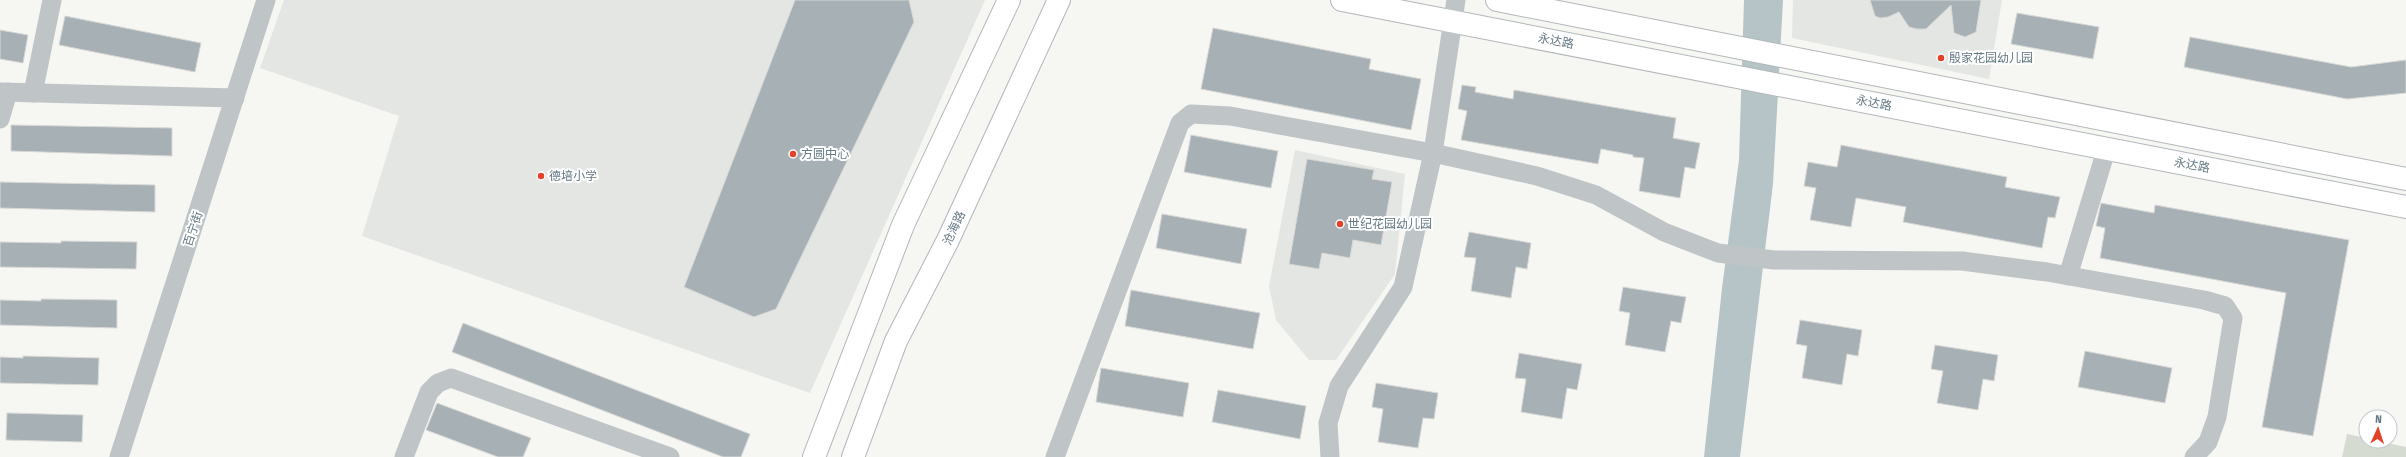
<svg xmlns="http://www.w3.org/2000/svg" width="2406" height="457" viewBox="0 0 2406 457" font-family="'Fira Sans Condensed','Noto Sans SC',sans-serif">
	<rect width="100%" height="100%" fill="#f6f6f3"/>
	<g fill="#e4e6e4">
		<polygon points="284,0 985,0 810,393 362,236 399,116 260,68"/>
		<polygon points="1793,0 2002,0 1989,79 1792,38"/>
		<polygon points="1295,150 1405,174 1395,274 1336,360 1309,360 1276,320 1269,286"/>
	</g>
	<polygon fill="#d6dbd2" points="2347,434 2366,438 2366,441 2377,441 2406,447 2406,457 2342,457"/>
	<polygon fill="#b6c4c7" points="1744,0 1783,0 1773,184 1740,457 1704,457 1722,288 1739,160"/>
	<g fill="#a6b0b5" stroke="#d8d8d6">
		<polygon points="795,0 909,0 914,22 776,309 754,317 684,287"/>
		<polygon points="1870,0 1981,0 1976,32 1965,37 1954,33 1951,5 1926,29 1917,29 1909,27 1899,12 1888,17 1880,18 1875,16"/>
		<polygon points="2017,13 2099,27 2093,59 2011,44"/>
		<polygon points="65,16 201,43 195,72 59,45"/>
		<polygon points="1213,28 1371,59 1369,69 1421,79 1411,130 1201,89"/>
		<polygon points="0,30 28,35 23,63 0,59"/>
		<polygon points="2190,37 2351,67 2406,60 2406,93 2347,99 2184,67"/>
		<polygon points="1462,85 1476,87 1475,92 1513,99 1514,90 1676,118 1673,138 1700,143 1695,169 1685,167 1680,198 1639,191 1644,158 1633,157 1633,155 1601,149 1598,164 1461,140 1467,111 1458,109"/>
		<polygon points="11,125 172,128 172,156 11,151"/>
		<polygon points="1191,135 1278,151 1271,188 1184,172"/>
		<polygon points="1841,145 2007,177 2005,187 2060,197 2055,218 2048,217 2042,248 1903,222 1906,207 1856,198 1851,227 1810,220 1816,188 1804,186 1808,162 1837,167"/>
		<polygon points="1307,159 1374,170 1372,179 1392,182 1381,245 1353,240 1350,258 1322,253 1319,269 1289,264"/>
		<polygon points="0,182 155,185 155,212 0,208"/>
		<polygon points="2101,203 2154,213 2155,205 2349,240 2313,436 2262,427 2286,293 2100,258 2105,228 2096,226"/>
		<polygon points="1162,214 1247,229 1241,264 1156,248"/>
		<polygon points="1469,232 1531,243 1527,269 1516,267 1511,298 1471,291 1476,258 1464,257"/>
		<polygon points="61,241 137,242 136,269 0,267 0,242 61,243"/>
		<polygon points="1623,287 1686,297 1681,323 1671,321 1665,352 1625,345 1630,313 1619,311"/>
		<polygon points="1131,290 1260,313 1253,349 1125,326"/>
		<polygon points="41,299 117,300 117,328 0,325 0,300 41,301"/>
		<polygon points="1800,320 1862,330 1858,356 1847,354 1842,385 1802,378 1807,346 1796,344"/>
		<polygon points="463,323 750,434 741,457 723,457 452,352"/>
		<polygon points="1935,345 1998,355 1994,381 1983,379 1978,410 1937,403 1943,371 1931,369"/>
		<polygon points="2085,351 2172,368 2165,403 2078,387"/>
		<polygon points="1519,353 1582,364 1577,390 1567,388 1562,419 1521,412 1526,379 1515,378"/>
		<polygon points="23,356 99,358 98,385 0,383 0,357 23,358"/>
		<polygon points="1101,368 1189,383 1183,417 1096,402"/>
		<polygon points="1376,383 1438,393 1434,419 1423,418 1418,448 1378,442 1383,409 1372,407"/>
		<polygon points="1218,390 1306,406 1300,439 1212,422"/>
		<polygon points="437,403 531,438 523,457 498,457 426,430"/>
		<polygon points="7,413 83,415 82,442 6,440"/>
	</g>
	<g fill="none" stroke-linecap="round" stroke-linejoin="round">
		<g stroke="#b1b7ba" stroke-width="24">
			<g id="major">
				<polyline points="1342,0 2406,207"/>
				<polyline points="1497,0 2406,179"/>
				<polyline points="814,457 903,225 1009,0"/>
				<polyline points="853,457 896,341 948,240 1059,0"/>
			</g>
		</g>
		<g stroke="#bfc4c7" stroke-width="19">
			<polyline points="0,92 235,98"/>
			<polyline points="33,93 52,0"/>
			<polyline points="0,119 8,92"/>
			<polyline points="2068,276 2107,147"/>
			<polyline points="119,457 266,0"/>
			<polyline points="404,457 429,392 438,383 451,378 670,457"/>
			<polyline points="1055,457 1180,123 1191,114 1230,116 1433,153 1537,176 1596,195 1664,232 1718,253 1774,260 1962,261 2047,272 2204,300 2225,306 2233,318 2217,417 2208,442 2194,457"/>
			<polyline points="1330,457 1328,423 1339,386 1403,287 1433,153 1456,0"/>
		</g>
		<use href="#major" stroke="#fff" stroke-width="22"/>
	</g>
	<g fill="#e24227" stroke="#fff" stroke-width="1.5">
		<circle cx="1941" cy="58" r="4"/>
		<circle cx="793" cy="154" r="4"/>
		<circle cx="541" cy="176" r="4"/>
		<circle cx="1340" cy="224" r="4"/>
	</g>
	<g text-anchor="middle" stroke-width="4" stroke-linejoin="round" paint-order="stroke">
		<g font-size="12" fill="#657984" stroke="#fff">
			<text transform="translate(1556 41) rotate(11)" y="4">永达路</text>
			<text transform="translate(1874 103) rotate(11)" y="4">永达路</text>
			<text transform="translate(2192 165) rotate(11)" y="4">永达路</text>
			<text transform="translate(954 228) rotate(-65)" y="4">沧海路</text>
			<text transform="translate(193 229) rotate(-72)" y="4">百宁街</text>
		</g>
		<g font-size="12" fill="#657984" stroke="#fff" text-anchor="start">
			<text x="1949" y="62">殷家花园幼儿园</text>
			<text x="801" y="158">方圆中心</text>
			<text x="549" y="180">德培小学</text>
			<text x="1348" y="228">世纪花园幼儿园</text>
		</g>
	</g>
	<g transform="translate(2378 429) rotate(3)"><circle r="19" fill="#ffffff" stroke="#c1c9ce"/>
	<path d="M0-3L7 15L0 10L-7 15Z" fill="#e24227"/>
	<text y="-6" font-size="11" font-weight="bold" text-anchor="middle" fill="#657984">N</text>
	</g>
</svg>
